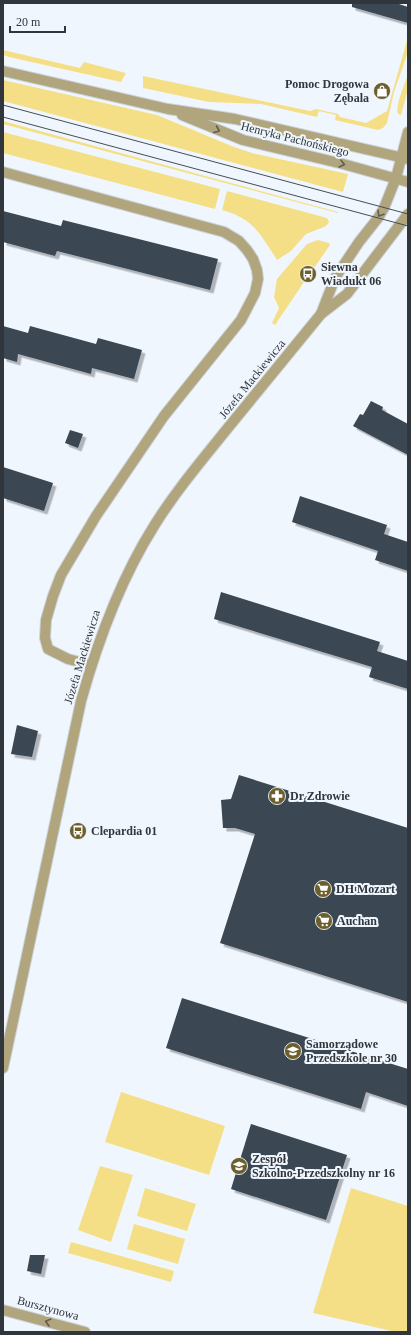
<svg xmlns="http://www.w3.org/2000/svg" width="411" height="1335" viewBox="0 0 411 1335" font-family="Georgia,serif">
	<defs>
		<filter id="shadow"><feDropShadow dx="3.5" dy="3.5" stdDeviation="0" flood-color="#0004"/></filter>
	</defs>
	<rect width="100%" height="100%" fill="#f0f6fd"/>
	<g fill="#f5df86">
		<polygon points="408,37 408,52 394,92 387,123 383,128 378,130 335,120 336,115 319,111 317,117 261,104 209,102 143,88 143,76 310,111 316,109 338,114 340,117 366,123 387,111"/>
		<polygon points="3,50 80,68 84,62 126,73 121,82 9,57 3,55"/>
		<path d="M 408,74 L 408,89 L 401,115 L 398,114 C 395,105 405,84 408,74 Z"/>
		<polygon points="3,80 157,115 234,147 252,153 348,174 343,192 3,101"/>
		<polygon points="3,121 338,212 338,213 3,124"/>
		<polygon points="3,132 220,189 215,209 3,153"/>
		<path d="M 227,191 L 327,218 L 329,222 L 327,225 L 324,227 L 306,234 L 291,251 L 277,260 C 261,235 253,218 222,210 Z"/>
		<polygon points="318,240 329,243 330,245 314,268 311,265 301,280 304,282 275,325 272,323 279,308 274,297 277,279 307,244"/>
		<polygon points="121,1092 225,1126 209,1175 105,1142"/>
		<polygon points="100,1166 133,1175 111,1242 78,1230"/>
		<polygon points="145,1188 196,1204 187,1231 137,1216"/>
		<polygon points="351,1188 408,1206 408,1332 396,1332 313,1313"/>
		<polygon points="134,1224 185,1239 178,1264 127,1249"/>
		<polygon points="71,1242 174,1271 171,1282 68,1253"/>
	</g>
	<g fill="#3a4753" filter="url(#shadow)">
		<polygon points="352,3 396,3 408,7 408,23 352,7"/>
		<polygon points="3,211 61,226 63,220 218,259 210,290 57,251 55,256 3,242"/>
		<polygon points="3,326 28,333 30,326 96,344 98,338 142,350 134,379 92,368 91,374 18,354 17,362 3,358"/>
		<polygon points="371,401 383,407 382,410 408,424 408,455 353,426 360,414 363,415"/>
		<polygon points="70,430 83,434 78,448 65,443"/>
		<polygon points="3,467 53,483 44,511 3,498"/>
		<polygon points="300,496 387,525 384,534 408,542 408,571 375,560 378,551 292,522"/>
		<polygon points="221,592 380,642 377,651 408,661 408,689 369,677 372,667 214,619"/>
		<polygon points="17,725 38,731 32,757 11,754"/>
		<polygon points="239,775 408,828 408,1002 220,943 255,834 235,828 223,828 221,800 231,799"/>
		<polygon points="182,998 408,1069 408,1106 366,1092 361,1109 166,1048"/>
		<polygon points="251,1124 347,1155 326,1220 231,1189"/>
		<polygon points="30,1255 45,1255 41,1274 27,1271"/>
	</g>
	<g fill="none" stroke-linecap="round" stroke-linejoin="round">
		<g stroke="#cdd3da" stroke-width="12">
			<polyline id="service" points="3,172 224,232 239,241 247,250 253,259 257,270 258,279 255,293 241,320 164,416 96,516 61,575 53,596 46,620 45,638 48,649 68,659 91,665"/>
		</g>
		<g stroke="#cdd3da" stroke-width="12">
			<polyline id="minor" points="3,1310 85,1332"/>
		</g>
		<g stroke="#cdd3da" stroke-width="12">
			<g id="tertiary">
				<polyline points="3,71 168,109 235,119 408,159"/>
				<polyline points="182,115 243,140 343,164 408,182"/>
				<polyline points="321,314 335,278 359,242 378,218 384,208 396,178 408,132"/>
				<path d="M 3,1068 L 81,701 C 98,640 120,580 154,526 C 175,492 202,460 227,429 C 258,391 290,352 321,314 L 347,294 L 408,214"/>
			</g>
		</g>
		<use href="#service" stroke="#b0a57c" stroke-width="10"/>
		<use href="#minor" stroke="#b0a57c" stroke-width="10"/>
		<use href="#tertiary" stroke="#b0a57c" stroke-width="10"/>
		<g stroke="#474d53" stroke-width="1">
			<polyline points="3,105 408,214"/>
			<polyline points="3,117 408,226"/>
		</g>
	</g>
	<defs><path id="oneway-chevron" d="M-2-3.5L2.5 0L-2 3.5" fill="none" stroke-width="1.6" stroke-linecap="round" stroke-linejoin="round"/></defs>
	<g stroke="#5d5d52">
		<use href="#oneway-chevron" transform="translate(217 130) rotate(23)"/>
		<use href="#oneway-chevron" transform="translate(342 164) rotate(14)"/>
		<use href="#oneway-chevron" transform="translate(380 214) rotate(123)"/>
		<use href="#oneway-chevron" transform="translate(48 1322) rotate(-165)"/>
	</g>
	<defs>
		<g id="shop-disc" transform="scale(0.9)"><circle r="9.5" fill="#6c5f2c" stroke="#f0f6fd"/><path d="M-5-2.5h2.3a2.7 3.5 0 0 1 5.4 0H5L5.5 6h-11ZM-1.5-2.5h3a1.5 2.3 0 0 0-3 0Z" fill="#fff"/></g>
		<g id="bus-disc" transform="scale(0.9)"><circle r="9.5" fill="#6c5f2c" stroke="#f0f6fd"/><path d="M-5-6H5V4H4V6H2V4H-2V6H-4V4H-5ZM-3.5-4V0h7V-4ZM-3.5 1.2v1.5H-2V1.2ZM2 1.2v1.5H3.5V1.2Z" fill="#fff"/></g>
		<g id="pharmacy-disc" transform="scale(0.9)"><circle r="9.5" fill="#6c5f2c" stroke="#f0f6fd"/><path d="M-2-6h4v4h4v4h-4v4h-4v-4h-4v-4h4Z" fill="#fff"/></g>
		<g id="supermarket-disc" transform="scale(0.9)"><circle r="9.5" fill="#6c5f2c" stroke="#f0f6fd"/><path d="M-6-5.5h2.5l.6 2H6L4.5 2H-2.5L-4.4-4H-6ZM-1.5 3.2a1.3 1.3 0 1 0 .1 0ZM3 3.2a1.3 1.3 0 1 0 .1 0Z" fill="#fff"/></g>
		<g id="school-disc" transform="scale(0.9)"><circle r="9.5" fill="#6c5f2c" stroke="#f0f6fd"/><path d="M0-5L7-2L0 1L-7-2ZM-4 1L0 2.5L4 1V4Q0 6-4 4Z" fill="#fff"/></g>
	</defs>
	<g fill-rule="evenodd">
		<use href="#shop-disc" x="382" y="91"/>
		<use href="#bus-disc" x="308" y="274"/>
		<use href="#pharmacy-disc" x="277" y="796"/>
		<use href="#bus-disc" x="78" y="831"/>
		<use href="#supermarket-disc" x="323" y="889"/>
		<use href="#supermarket-disc" x="324" y="921"/>
		<use href="#school-disc" x="293" y="1051"/>
		<use href="#school-disc" x="239" y="1166"/>
	</g>
	<g text-anchor="middle" stroke-width="4" stroke-linejoin="round" paint-order="stroke">
		<g font-size="12" font-weight="bold" fill="#30363c" stroke="#f0f6fd" text-anchor="start">
			<text x="369" y="88" text-anchor="end">Pomoc Drogowa<tspan x="369" dy="14">Zębala</tspan></text>
			<text x="321" y="271">Siewna<tspan x="321" dy="14">Wiadukt 06</tspan></text>
			<text x="290" y="800">Dr Zdrowie</text>
			<text x="91" y="835">Clepardia 01</text>
			<text x="336" y="893">DH Mozart</text>
			<text x="337" y="925">Auchan</text>
			<text x="306" y="1048">Samorządowe<tspan x="306" dy="14">Przedszkole nr 30</tspan></text>
			<text x="252" y="1163">Zespół<tspan x="252" dy="14">Szkolno-Przedszkolny nr 16</tspan></text>
		</g>
		<g font-size="12" fill="#30363c" stroke="#f0f6fd">
			<text transform="translate(295 139) rotate(14)" y="4">Henryka Pachońskiego</text>
			<text transform="translate(252 379) rotate(-51)" y="4">Józefa Mackiewicza</text>
			<text transform="translate(82 657) rotate(-73)" y="4">Józefa Mackiewicza</text>
			<text transform="translate(48 1308) rotate(15)" y="4">Bursztynowa</text>
		</g>
	</g>
	<rect width="411" height="1335" fill="none" stroke="#30363c" stroke-width="8"/>
	<path d="M10 26v6h55v-6" fill="none" stroke="#30363c" stroke-width="2"/>
	<text x="16" y="26" font-size="12" fill="#30363c" stroke="#f0f6fd" stroke-width="3" paint-order="stroke">20 m</text>
</svg>
